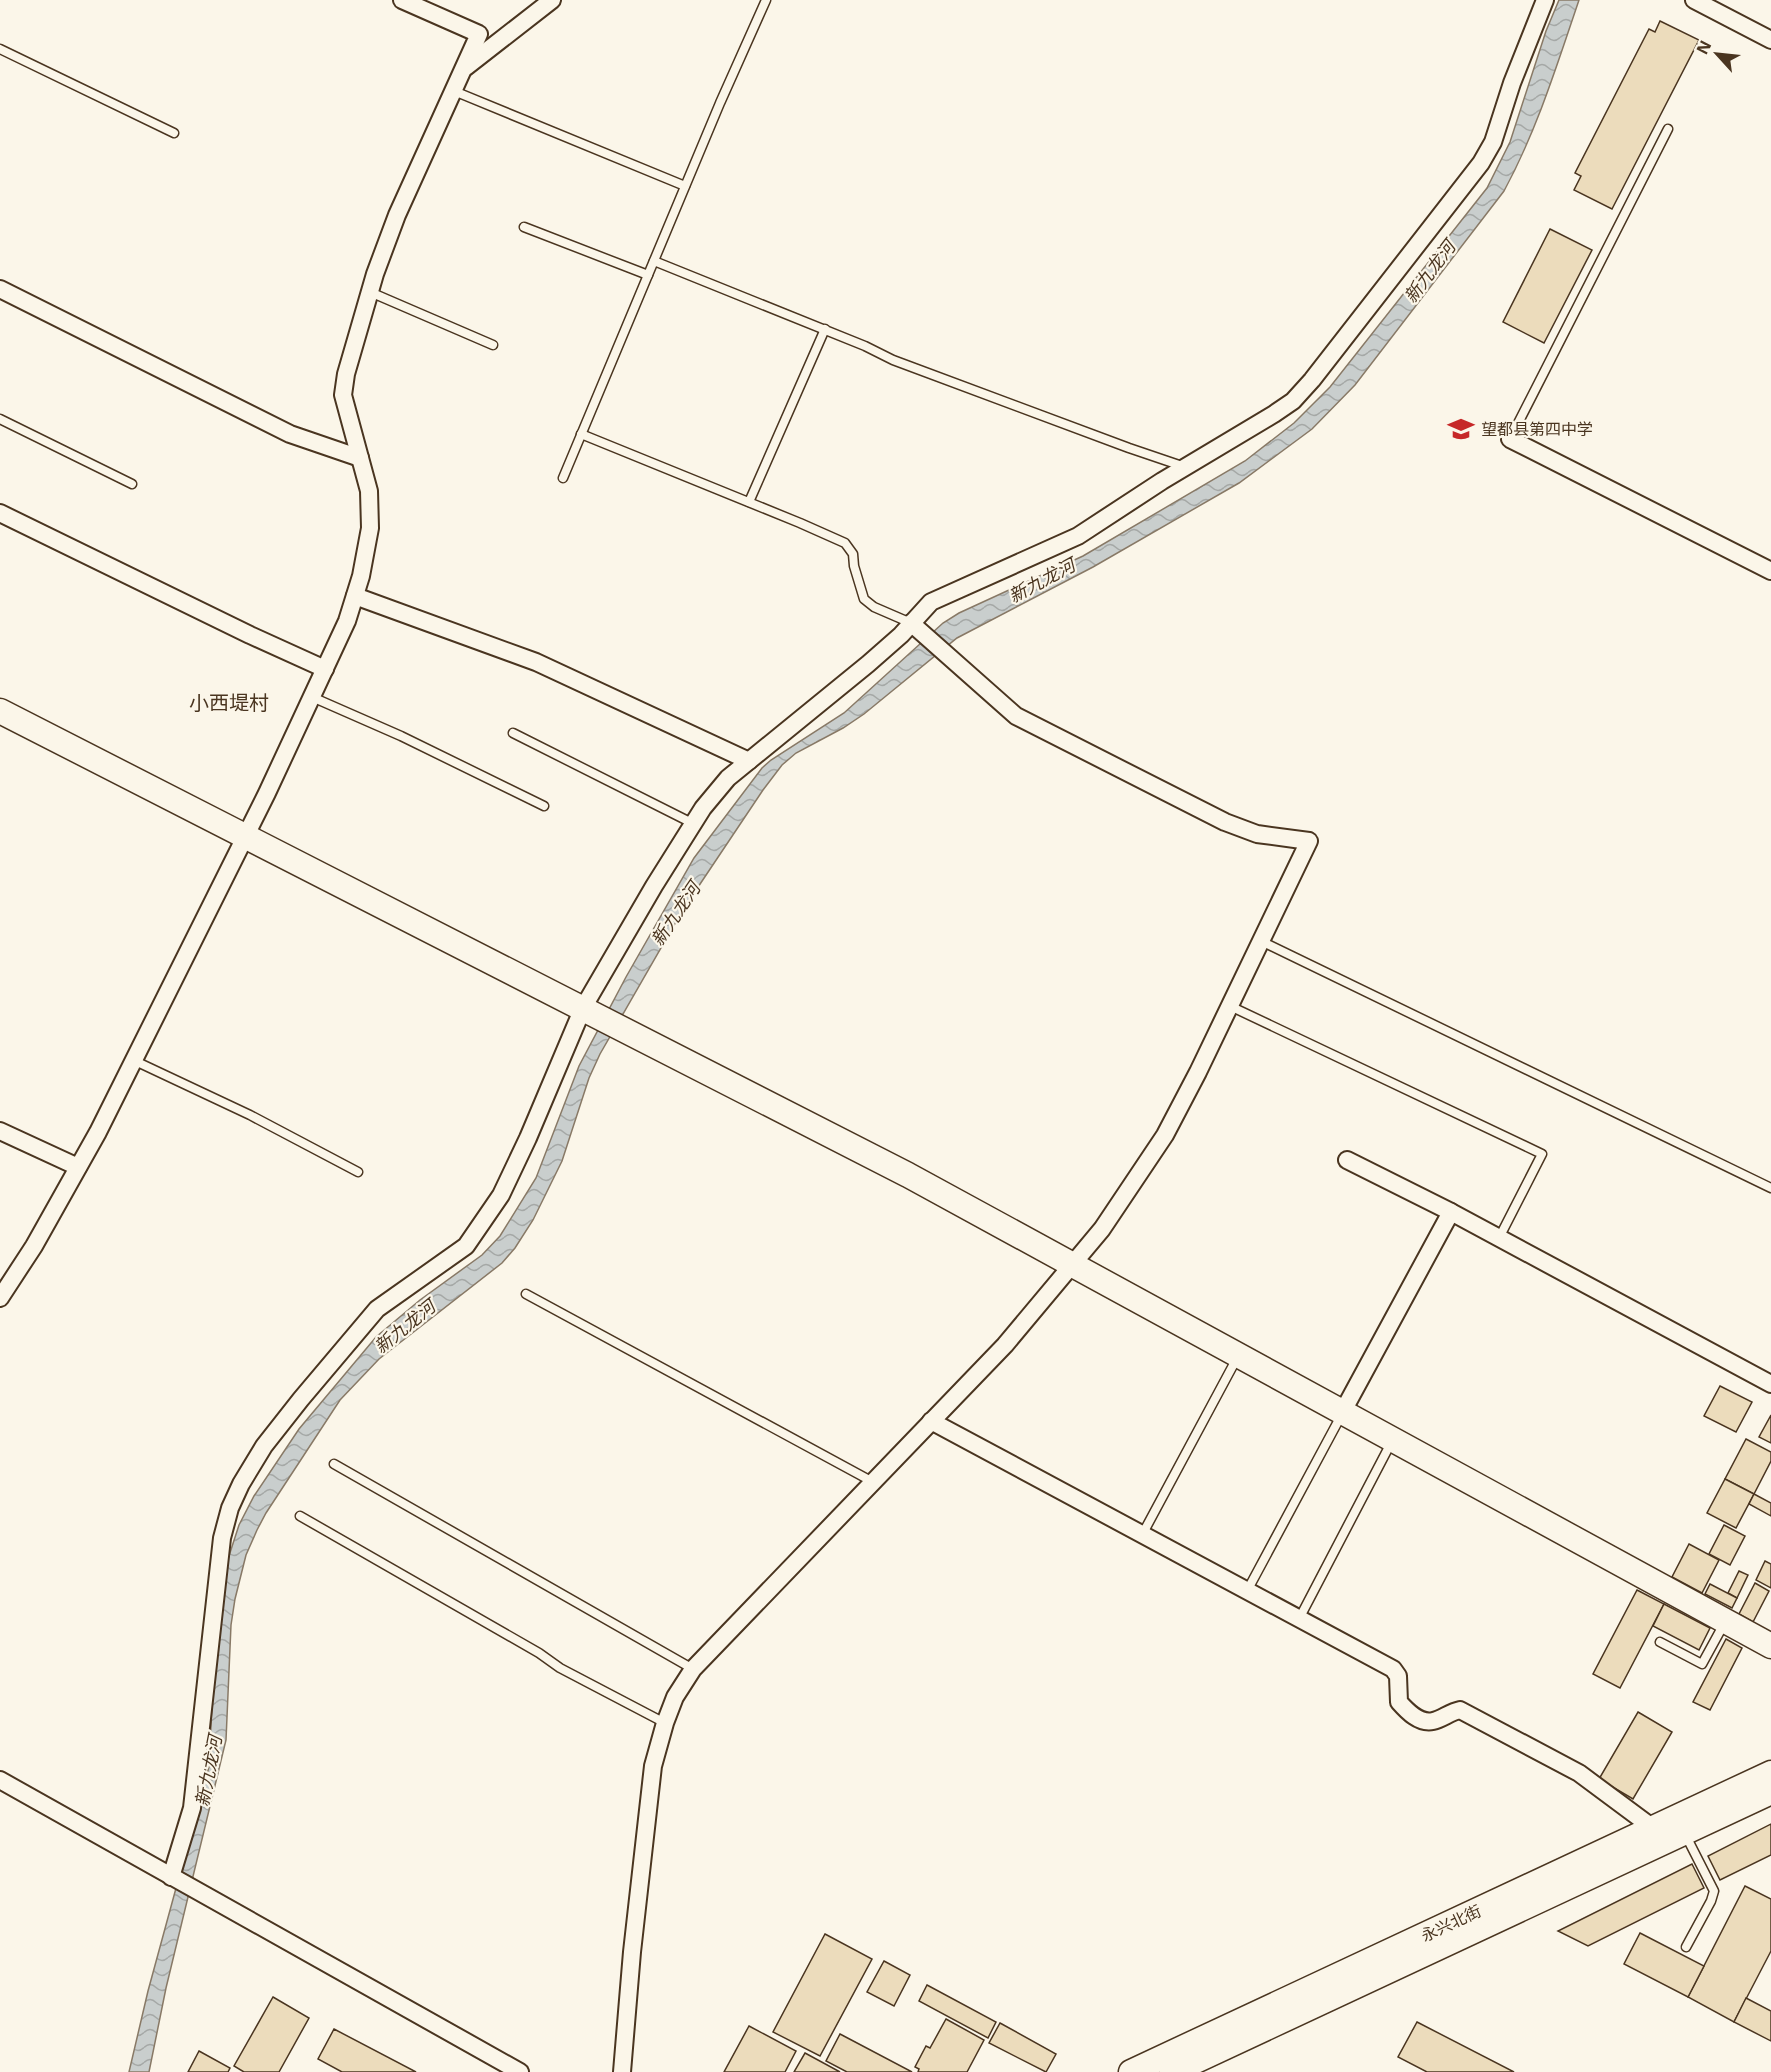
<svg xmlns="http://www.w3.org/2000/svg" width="1771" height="2072" viewBox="0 0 1771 2072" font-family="'Open Sans','Noto Sans SC',sans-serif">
	<defs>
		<pattern id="water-waves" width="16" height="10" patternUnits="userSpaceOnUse" patternTransform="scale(1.5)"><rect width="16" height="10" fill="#c9cecd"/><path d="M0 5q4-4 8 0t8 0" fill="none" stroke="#a5a8a6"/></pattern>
	</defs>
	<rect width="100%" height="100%" fill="#fbf6e9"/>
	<path fill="url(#water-waves)" stroke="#887966" stroke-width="1.5" d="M 1559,0 L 1579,0 C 1557,65 1537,130 1504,191 L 1355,385 L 1312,429 L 1239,483 L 1093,567 L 957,638 L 864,714 L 843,728 L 796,753 L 782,765 L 763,790 L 684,908 L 600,1054 L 589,1078 L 562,1161 L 533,1220 L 515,1248 L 502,1263 L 379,1359 L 340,1400 L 266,1513 L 257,1530 L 246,1555 L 235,1599 L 231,1625 L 226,1740 L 166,1988 L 149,2072 L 129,2072 L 148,1991 L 209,1767 L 214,1665 L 227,1562 L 239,1525 L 254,1496 L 299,1429 L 376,1337 L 420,1300 L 482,1255 L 500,1236 L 536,1178 L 579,1066 L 626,977 L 694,858 L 762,768 L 771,760 L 844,713 L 943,623 L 959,613 L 1083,556 L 1245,461 L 1294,423 L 1330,387 L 1487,188 L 1510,142 L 1546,31 Z"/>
	<g fill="#ecdcbc" stroke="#4a3520" stroke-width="1.5">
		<polygon points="1660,21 1699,40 1612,209 1574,190 1581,176 1575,173 1649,29 1655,32"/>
		<polygon points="1550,229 1592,250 1544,343 1503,322"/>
		<polygon points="1720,1386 1752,1402 1736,1432 1704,1416"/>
		<polygon points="1771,1415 1771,1443 1759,1437"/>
		<polygon points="1746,1439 1771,1452 1771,1461 1754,1494 1725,1479"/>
		<polygon points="1725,1479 1754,1494 1736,1528 1707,1513"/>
		<polygon points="1754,1494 1771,1503 1771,1516 1749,1504"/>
		<polygon points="1724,1525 1745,1536 1730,1565 1709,1554"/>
		<polygon points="1689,1544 1719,1560 1702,1593 1672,1577"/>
		<polygon points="1765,1561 1771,1564 1771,1588 1756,1580"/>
		<polygon points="1739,1571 1748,1575 1737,1598 1728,1593"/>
		<polygon points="1755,1583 1769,1591 1753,1622 1739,1614"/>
		<polygon points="1710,1584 1737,1598 1732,1608 1705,1594"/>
		<polygon points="1637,1590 1664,1604 1620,1688 1593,1674"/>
		<polygon points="1664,1604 1710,1628 1699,1650 1653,1626"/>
		<polygon points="1726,1639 1742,1648 1710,1710 1693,1702"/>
		<polygon points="1638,1712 1672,1732 1633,1799 1599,1779"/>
		<polygon points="1771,1824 1771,1855 1720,1880 1708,1856"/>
		<polygon points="1692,1864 1704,1888 1588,1946 1558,1931"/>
		<polygon points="1745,1886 1771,1899 1771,1951 1734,2022 1688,1997"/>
		<polygon points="1640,1933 1704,1966 1688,1997 1624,1964"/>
		<polygon points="825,1934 872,1959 820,2056 773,2032"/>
		<polygon points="884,1961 910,1975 894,2006 867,1992"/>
		<polygon points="927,1985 996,2022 988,2038 919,2001"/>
		<polygon points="273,1997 309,2018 279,2072 244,2072 234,2066"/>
		<polygon points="1746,1998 1771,2011 1771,2041 1734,2022"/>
		<polygon points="946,2019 984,2040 967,2072 918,2072 919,2069 915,2067 926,2046 930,2048"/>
		<polygon points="1417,2022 1514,2072 1427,2072 1398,2057"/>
		<polygon points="1000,2023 1056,2054 1046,2072 989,2043"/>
		<polygon points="749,2026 796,2051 785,2072 724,2072"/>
		<polygon points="334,2029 416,2072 342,2072 318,2059"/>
		<polygon points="840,2034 912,2072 847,2072 826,2061"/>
		<polygon points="199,2051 230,2068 228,2072 188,2072"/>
		<polygon points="805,2053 840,2072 794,2072"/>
	</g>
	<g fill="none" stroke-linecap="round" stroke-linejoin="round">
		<g stroke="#4a3520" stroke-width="11">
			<g id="lane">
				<polyline points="0,49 174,133"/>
				<polyline points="454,91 685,186"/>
				<polyline points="524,227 648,275"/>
				<polyline points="654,261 865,346 893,360 1129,448 1185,467"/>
				<polyline points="370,292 493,345"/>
				<polyline points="0,419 132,484"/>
				<polyline points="581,434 800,523 845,543 853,554 854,566 864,599 874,607 911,623"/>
				<polyline points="1510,439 1668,129"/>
				<polyline points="563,478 720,103 766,0"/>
				<polyline points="749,502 825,329"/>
				<polyline points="312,697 401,736 544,806"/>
				<polyline points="513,733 694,824"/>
				<polyline points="1261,941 1771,1188"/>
				<polyline points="1230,1006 1542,1154 1499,1238"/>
				<polyline points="133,1060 250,1115 358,1172"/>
				<polyline points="526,1294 873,1482"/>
				<polyline points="334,1464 693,1669"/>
				<polyline points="300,1516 539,1653 560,1668 665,1723"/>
				<polyline points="1142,1535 1237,1358"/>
				<polyline points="1247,1591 1342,1414"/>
				<polyline points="1299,1619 1392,1441"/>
				<polyline points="1660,1642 1702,1664 1725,1622"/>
				<polyline points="1686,1947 1711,1901 1714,1891 1686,1836"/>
			</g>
		</g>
		<g stroke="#4a3520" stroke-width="20">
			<g id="street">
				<polyline points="1694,0 1771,40"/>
				<polyline points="466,67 552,0"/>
				<polyline points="0,289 290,434 360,458"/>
				<polyline points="1510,439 1771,571"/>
				<polyline points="0,513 250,635 325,669"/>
				<polyline points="355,596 536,662 749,761"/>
				<polyline points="0,1131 78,1167"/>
				<polyline points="1347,1160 1451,1212 1771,1384"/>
				<polyline points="0,1298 34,1246 98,1132 267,793 347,621 361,576 370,528 369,491 343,395 346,374 375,274 397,215 479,34 402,0"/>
				<polyline points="1342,1413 1451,1212"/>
				<path d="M 931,1421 L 1393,1669 L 1398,1676 L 1399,1702 C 1407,1711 1419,1724 1433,1721 C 1442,1719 1450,1712 1460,1710 L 1579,1773 L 1653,1828"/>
				<polyline points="0,1780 520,2072"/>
				<polyline points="171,1877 192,1808 222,1538 230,1508 241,1484 264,1446 301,1399 377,1309 466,1246 501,1195 528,1138 583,1008 654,886 703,808 728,778 868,664 901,635 931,602 1078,536 1162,481 1274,414 1293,401 1312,380 1481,163 1493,142 1512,83 1545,0"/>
				<polyline points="622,2072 632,1952 653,1766 665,1723 675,1697 693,1669 1005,1345 1102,1229 1165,1135 1198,1072 1309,841 1257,834 1225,822 1016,716 911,623"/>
			</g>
		</g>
		<g stroke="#4a3520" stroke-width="27">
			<g id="secondary">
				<polyline points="0,711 908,1175 1771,1646"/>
				<polyline points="1131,2072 1771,1773"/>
				<polyline points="1172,2072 1771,1792"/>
			</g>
		</g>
		<use href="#lane" stroke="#fbf6e9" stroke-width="8"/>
		<use href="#street" stroke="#fbf6e9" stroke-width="16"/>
		<use href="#secondary" stroke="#fbf6e9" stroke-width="24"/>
	</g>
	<defs>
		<g id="school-bare" transform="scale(2.07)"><path d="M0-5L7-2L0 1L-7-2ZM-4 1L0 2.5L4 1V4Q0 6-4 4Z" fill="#c62828" stroke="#fbf6e9" stroke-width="2.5" paint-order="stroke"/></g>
	</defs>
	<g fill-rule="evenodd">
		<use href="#school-bare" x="1461" y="429"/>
	</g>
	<g text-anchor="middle" stroke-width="4.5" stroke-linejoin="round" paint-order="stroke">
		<g font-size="16" fill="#4a3520" stroke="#fbf6e9" text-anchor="start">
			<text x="1481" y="435">望都县第四中学</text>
		</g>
		<g font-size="16" fill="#4a3520" stroke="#fbf6e9">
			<text transform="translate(1451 1923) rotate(-25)" y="6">永兴北街</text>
		</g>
		<g font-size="18" font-style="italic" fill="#4a3520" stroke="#fbf6e9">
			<text transform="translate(1430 272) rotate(-53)" y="6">新九龙河</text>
			<text transform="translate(1042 581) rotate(-28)" y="6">新九龙河</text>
			<text transform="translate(676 914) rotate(-56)" y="6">新九龙河</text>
			<text transform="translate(405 1327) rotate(-39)" y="6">新九龙河</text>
			<text transform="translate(209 1771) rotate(-79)" y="6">新九龙河</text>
		</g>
		<g font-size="20" fill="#4a3520" stroke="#fbf6e9">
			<text x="229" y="710">小西堤村</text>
		</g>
	</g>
	<g transform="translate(1717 54) rotate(297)" stroke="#fbf6e9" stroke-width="4.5" paint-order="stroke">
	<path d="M0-4.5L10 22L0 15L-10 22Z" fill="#4a3520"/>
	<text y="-9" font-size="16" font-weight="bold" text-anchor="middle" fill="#4a3520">N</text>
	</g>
</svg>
